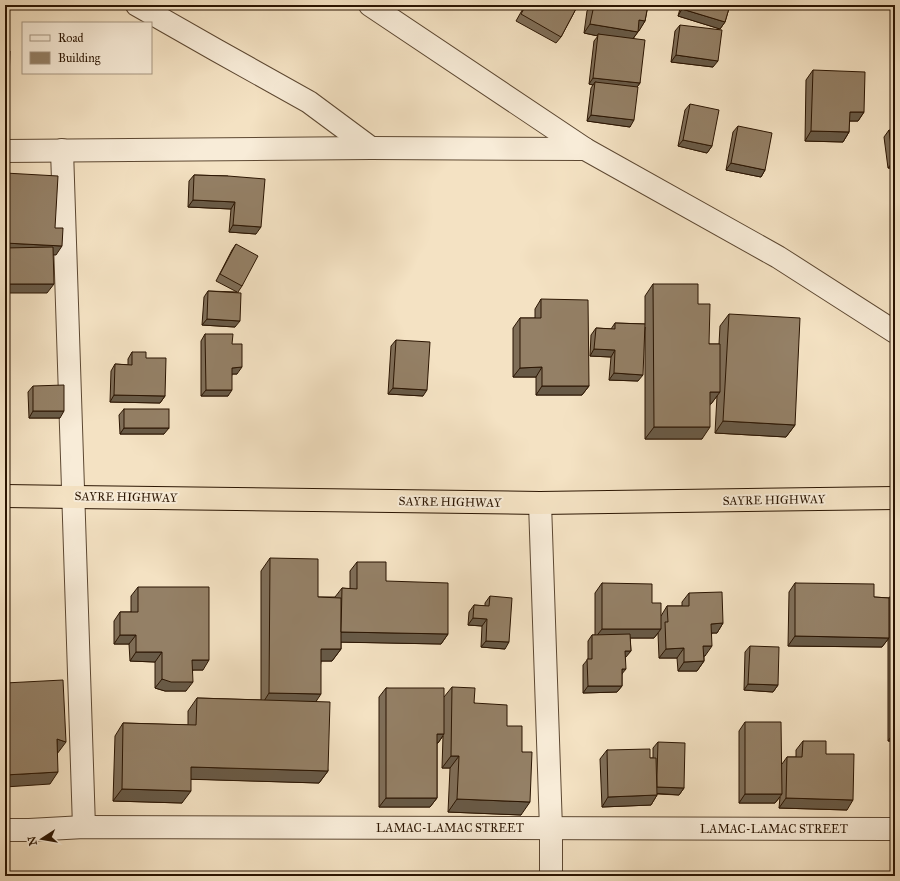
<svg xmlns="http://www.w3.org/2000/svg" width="900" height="881" viewBox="0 0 900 881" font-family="'IM FELL Great Primer',serif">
	<rect width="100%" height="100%" fill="#f4e2c3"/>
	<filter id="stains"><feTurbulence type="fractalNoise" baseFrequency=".005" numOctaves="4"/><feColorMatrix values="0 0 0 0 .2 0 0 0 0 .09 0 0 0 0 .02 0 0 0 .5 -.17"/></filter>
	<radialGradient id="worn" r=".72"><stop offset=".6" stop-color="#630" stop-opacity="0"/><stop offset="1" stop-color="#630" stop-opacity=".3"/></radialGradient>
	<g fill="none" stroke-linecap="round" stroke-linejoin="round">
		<g stroke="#5d4832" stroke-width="24">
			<g id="minor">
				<polyline points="137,5 216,50 309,102 371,148"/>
				<polyline points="370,5 585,149 778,257 895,332"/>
				<polyline points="62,150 84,827"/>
				<polyline points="5,151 371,148 585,149"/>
				<polyline points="540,503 551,829 551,876"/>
				<polyline points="5,830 29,830 84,827 895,829"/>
			</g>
		</g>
		<g stroke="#2b1502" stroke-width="24">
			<polyline id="trunk" points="5,496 74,497 540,503 895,498"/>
		</g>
		<use href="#minor" stroke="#f8ecd8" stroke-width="22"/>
		<use href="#trunk" stroke="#f4e2c3" stroke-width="22"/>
	</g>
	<g fill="#7f6e58" stroke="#2b1502">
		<polygon points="525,5 578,5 561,37 556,43 516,21"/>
		<polygon points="592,5 648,5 645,21 633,39 640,83 637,87 630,127 587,121 591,88 593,85 589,84 594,41 598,36 584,33 587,11"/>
		<polygon points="681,5 730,5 725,22 720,29 678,16"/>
		<polygon points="680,25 713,67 671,62 675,31"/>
		<polygon points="813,70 864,112 858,121 849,121 849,132 843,142 805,141 806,80"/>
		<polygon points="690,104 712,146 707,153 678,146 685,110"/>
		<polygon points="738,126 765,170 761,177 726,170 733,132"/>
		<polygon points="889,130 895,168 888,168 884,137"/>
		<polygon points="194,175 228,176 256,234 229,232 231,209 188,207 189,181"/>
		<polygon points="236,244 242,286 238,292 235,327 202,325 204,297 208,291 237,292 216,281 232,250"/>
		<polygon points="653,284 698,304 709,344 719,344 720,326 729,314 795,425 786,437 715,433 717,396 711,404 710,404 702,439 645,439 645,327 638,381 609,380 611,357 590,356 591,335 596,328 611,329 615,323 645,324 645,296"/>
		<polygon points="541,299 589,386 582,395 536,395 536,377 513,377 513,328 520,318 535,318 535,309"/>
		<polygon points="205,334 232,344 237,374 232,374 228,396 201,396 201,341"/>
		<polygon points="396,340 423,396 388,394 391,346"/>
		<polygon points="132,352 146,358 165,396 160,403 110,402 111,371 115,364 128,365 128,359"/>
		<polygon points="33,386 60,418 29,418 28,392"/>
		<polygon points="124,409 164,434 120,434 119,415"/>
		<polygon points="270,558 318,597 335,597 342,588 350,589 350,571 357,562 386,581 448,634 441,644 341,642 341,649 332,661 321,661 316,701 328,771 319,783 191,779 182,803 113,801 115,736 123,723 188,725 188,711 197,698 261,700 261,571"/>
		<polygon points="602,583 652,603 661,616 667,606 682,606 682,602 689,593 723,623 717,633 712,633 705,656 704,656 704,661 697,671 678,671 677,658 659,658 658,633 654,638 630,638 631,651 625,657 622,675 622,686 617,692 583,693 583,665 588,659 588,641 592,635 595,635 595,593"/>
		<polygon points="795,583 874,597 889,598 895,590 895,741 888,741 888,639 882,647 788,646 789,592"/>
		<polygon points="138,587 203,670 193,670 186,691 165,691 155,688 155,662 130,661 129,644 114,644 114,621 120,612 131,612 131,596"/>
		<polygon points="490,596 505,649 481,647 482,626 468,625 469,612 474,605 485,606 485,603"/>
		<polygon points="750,646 778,685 773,692 744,690 745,652"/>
		<polygon points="452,687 507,726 522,752 521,815 448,812 450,768 442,768 443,736 438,743 437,743 437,798 430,807 379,807 379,697 386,688 444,697"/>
		<polygon points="745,722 782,764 787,757 796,757 796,750 803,741 826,754 847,810 779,808 780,797 775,803 739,803 739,731"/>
		<polygon points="658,742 684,788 679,795 657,794 657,795 651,805 602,807 600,759 607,750 650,758 653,758 653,748"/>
	</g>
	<g fill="#685a47" stroke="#2b1502">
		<polygon points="682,9 725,22 720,29 678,16"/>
		<polygon points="639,20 645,21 639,31 633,30"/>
		<polygon points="590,24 638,32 631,41 598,34 598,36 584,33"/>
		<polygon points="676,55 718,61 713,67 671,62"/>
		<polygon points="593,78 640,83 635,90 595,82 593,85 589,84"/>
		<polygon points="5,112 8,112 5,116"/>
		<polygon points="850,112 864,112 858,121 843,121"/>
		<polygon points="591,115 634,120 630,127 587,121"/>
		<polygon points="811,131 849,132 843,142 805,141"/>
		<polygon points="683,140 712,146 707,153 678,146"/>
		<polygon points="893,162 895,162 895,168 888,168"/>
		<polygon points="731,163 765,170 761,177 726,170"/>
		<polygon points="193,200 235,202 231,209 188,207"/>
		<polygon points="233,225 261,227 256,234 229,232"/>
		<polygon points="5,243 62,246 56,255 5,253"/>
		<polygon points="5,284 54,284 47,293 5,293"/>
		<polygon points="207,319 240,321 235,327 202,325"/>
		<polygon points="594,349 615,350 611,357 590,356"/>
		<polygon points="242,367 237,374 228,374 232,368"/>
		<polygon points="542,367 536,377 513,377 520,368"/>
		<polygon points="614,373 643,375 638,381 609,380"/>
		<polygon points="542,386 589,386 582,395 536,395"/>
		<polygon points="393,388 427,390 423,396 388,394"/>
		<polygon points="206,390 232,390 228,396 201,396"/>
		<polygon points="710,392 720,392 711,404 702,404"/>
		<polygon points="114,395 165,396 160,403 110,402"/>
		<polygon points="33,411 64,411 60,418 29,418"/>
		<polygon points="723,421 795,425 786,437 715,433"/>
		<polygon points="654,427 710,427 702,439 645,439"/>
		<polygon points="124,428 169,428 164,434 120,434"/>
		<polygon points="473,618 487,619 482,626 468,625"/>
		<polygon points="723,623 717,633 705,633 711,624"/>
		<polygon points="602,629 661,629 654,638 595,638"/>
		<polygon points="341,632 448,634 441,644 334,642"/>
		<polygon points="120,635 136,635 129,644 114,644"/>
		<polygon points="795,636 889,638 882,647 788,646"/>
		<polygon points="486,641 509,642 505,649 481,647"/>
		<polygon points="703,646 712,646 705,656 697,656"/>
		<polygon points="684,648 677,658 659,658 666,649"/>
		<polygon points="321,649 341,649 332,661 313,661"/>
		<polygon points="625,651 631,651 626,657 621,658"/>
		<polygon points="136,652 162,652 155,662 130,661"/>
		<polygon points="192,660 209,660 203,670 186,670"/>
		<polygon points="704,661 697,671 678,671 684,662"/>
		<polygon points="622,669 626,669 621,675"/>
		<polygon points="162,679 193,682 186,691 165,691 155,688"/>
		<polygon points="748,684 778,685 773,692 744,690"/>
		<polygon points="588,686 622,686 617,692 583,693"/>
		<polygon points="269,693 321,694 313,706 261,706"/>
		<polygon points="895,731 895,741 888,741"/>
		<polygon points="437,734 444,734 438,743 430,743"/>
		<polygon points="57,739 66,742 57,754"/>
		<polygon points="451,756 459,756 450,768 442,768"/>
		<polygon points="191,767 328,771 319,783 182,779"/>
		<polygon points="58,772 50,784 5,787 5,775"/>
		<polygon points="656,787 684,788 679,795 652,793"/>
		<polygon points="122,789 191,791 182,803 113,801"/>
		<polygon points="745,794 782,794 775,803 739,803"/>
		<polygon points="657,795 651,805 602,807 608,797"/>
		<polygon points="386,798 437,798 430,807 379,807"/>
		<polygon points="786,798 853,800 847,810 779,808"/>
		<polygon points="457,799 530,802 521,815 448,812"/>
	</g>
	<g fill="#948066" stroke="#2b1502">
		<polygon points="526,5 578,5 561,37 521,14"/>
		<polygon points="594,5 648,5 645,21 639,20 638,32 590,24"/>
		<polygon points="684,5 730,5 725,22 682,9"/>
		<polygon points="680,25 722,30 718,61 676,55"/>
		<polygon points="598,34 645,40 640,83 593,78"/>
		<polygon points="5,51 10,51 8,112 5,112"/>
		<polygon points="813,70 865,72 864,112 850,112 849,132 811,131"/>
		<polygon points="595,82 638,87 634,120 591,115"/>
		<polygon points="690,104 719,110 712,146 683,140"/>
		<polygon points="738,126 772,133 765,170 731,163"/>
		<polygon points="889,130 895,130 895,162 893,162"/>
		<polygon points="5,173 58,176 55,228 63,228 62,246 5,243"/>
		<polygon points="194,175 228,176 265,179 261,227 233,225 235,202 193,200"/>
		<polygon points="236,244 258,256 242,286 220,274"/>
		<polygon points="53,247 54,284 5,284 5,248"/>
		<polygon points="653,284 698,284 698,304 710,304 709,344 720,344 720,392 710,392 710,427 654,427"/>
		<polygon points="208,291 241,293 240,321 207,319"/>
		<polygon points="541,299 588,300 589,386 542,386 542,367 520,368 520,318 541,318"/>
		<polygon points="729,314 800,318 795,425 723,421"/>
		<polygon points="615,323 645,324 643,375 614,373 615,350 594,349 596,328 615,329"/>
		<polygon points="205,334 233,334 232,344 242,344 242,367 232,368 232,390 206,390"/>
		<polygon points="396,340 430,342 427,390 393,388"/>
		<polygon points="132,352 146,352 146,358 166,358 165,396 114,395 115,364 132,365"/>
		<polygon points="64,385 64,411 33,411 33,386"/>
		<rect x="124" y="409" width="45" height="19"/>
		<polygon points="270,558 318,559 318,597 341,598 341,649 321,649 321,694 269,693"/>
		<polygon points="357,562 386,562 386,581 448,583 448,634 341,632 342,588 357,589"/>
		<polygon points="602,583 652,584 652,603 661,603 661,629 602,629"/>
		<polygon points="795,583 874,584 874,597 889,598 889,638 795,636"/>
		<polygon points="138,587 209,587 209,660 192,660 193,682 171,682 162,679 162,652 136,652 136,635 120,635 120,612 138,612"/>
		<polygon points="722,592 723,623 711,624 712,646 703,646 704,661 684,662 684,648 666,649 665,622 668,622 667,606 689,606 689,593"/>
		<polygon points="490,596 512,598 509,642 486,641 487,619 473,618 474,605 489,606"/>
		<polygon points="630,634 631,651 625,651 626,669 622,669 622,686 588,686 587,659 592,659 592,635"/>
		<polygon points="750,646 779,647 778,685 748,684"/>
		<polygon points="63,680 66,742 57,739 58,772 5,775 5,683"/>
		<polygon points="452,687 475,688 474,703 507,705 507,726 522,726 522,752 532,752 530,802 457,799 459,756 451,756"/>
		<polygon points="386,688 444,688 444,734 437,734 437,798 386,798"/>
		<polygon points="197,698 330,702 328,771 191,767 191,791 122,789 123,723 196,725"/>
		<polygon points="745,722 781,722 782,794 745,794"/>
		<polygon points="803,741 826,741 826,754 854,754 853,800 786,798 787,757 802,757"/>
		<polygon points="658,742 685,743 684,788 657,787 657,775"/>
		<polygon points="650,749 650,758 656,758 657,795 608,797 607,750"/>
		<polygon points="263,873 309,876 263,876"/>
		<polygon points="373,873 397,874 397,876 373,876"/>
	</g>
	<g text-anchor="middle" stroke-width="4" stroke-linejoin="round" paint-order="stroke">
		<g font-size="12" fill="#2b1502" stroke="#f8ecd8">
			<text transform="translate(126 497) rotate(1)" y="4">SAYRE HIGHWAY</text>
			<text transform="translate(774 500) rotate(-1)" y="4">SAYRE HIGHWAY</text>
			<text transform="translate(450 502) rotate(1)" y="4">SAYRE HIGHWAY</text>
			<text x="450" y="832">LAMAC-LAMAC STREET</text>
			<text x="774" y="833">LAMAC-LAMAC STREET</text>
		</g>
	</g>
	<rect width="900" height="881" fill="none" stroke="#f4e2c3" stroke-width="20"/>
	<rect x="6" y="6" width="888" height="869" fill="none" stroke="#2b1502" stroke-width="2"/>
	<rect x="10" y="10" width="880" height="861" fill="none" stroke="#2b1502"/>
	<rect x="22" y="22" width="130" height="52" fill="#f8ecd8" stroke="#a69682"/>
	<rect x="30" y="35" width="20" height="6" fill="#f8ecd8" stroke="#a69682"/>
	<text x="58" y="42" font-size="12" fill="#2b1502">Road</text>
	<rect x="30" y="52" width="20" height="12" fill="#948066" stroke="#a69682"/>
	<text x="58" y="62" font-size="12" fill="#2b1502">Building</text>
	<g transform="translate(42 839) rotate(258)" stroke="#f8ecd8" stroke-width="3" paint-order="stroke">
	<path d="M0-3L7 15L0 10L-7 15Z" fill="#2b1502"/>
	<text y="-6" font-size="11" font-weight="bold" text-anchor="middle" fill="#2b1502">N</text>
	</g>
	<rect width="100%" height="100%" filter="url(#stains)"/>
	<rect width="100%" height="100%" fill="url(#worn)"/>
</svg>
